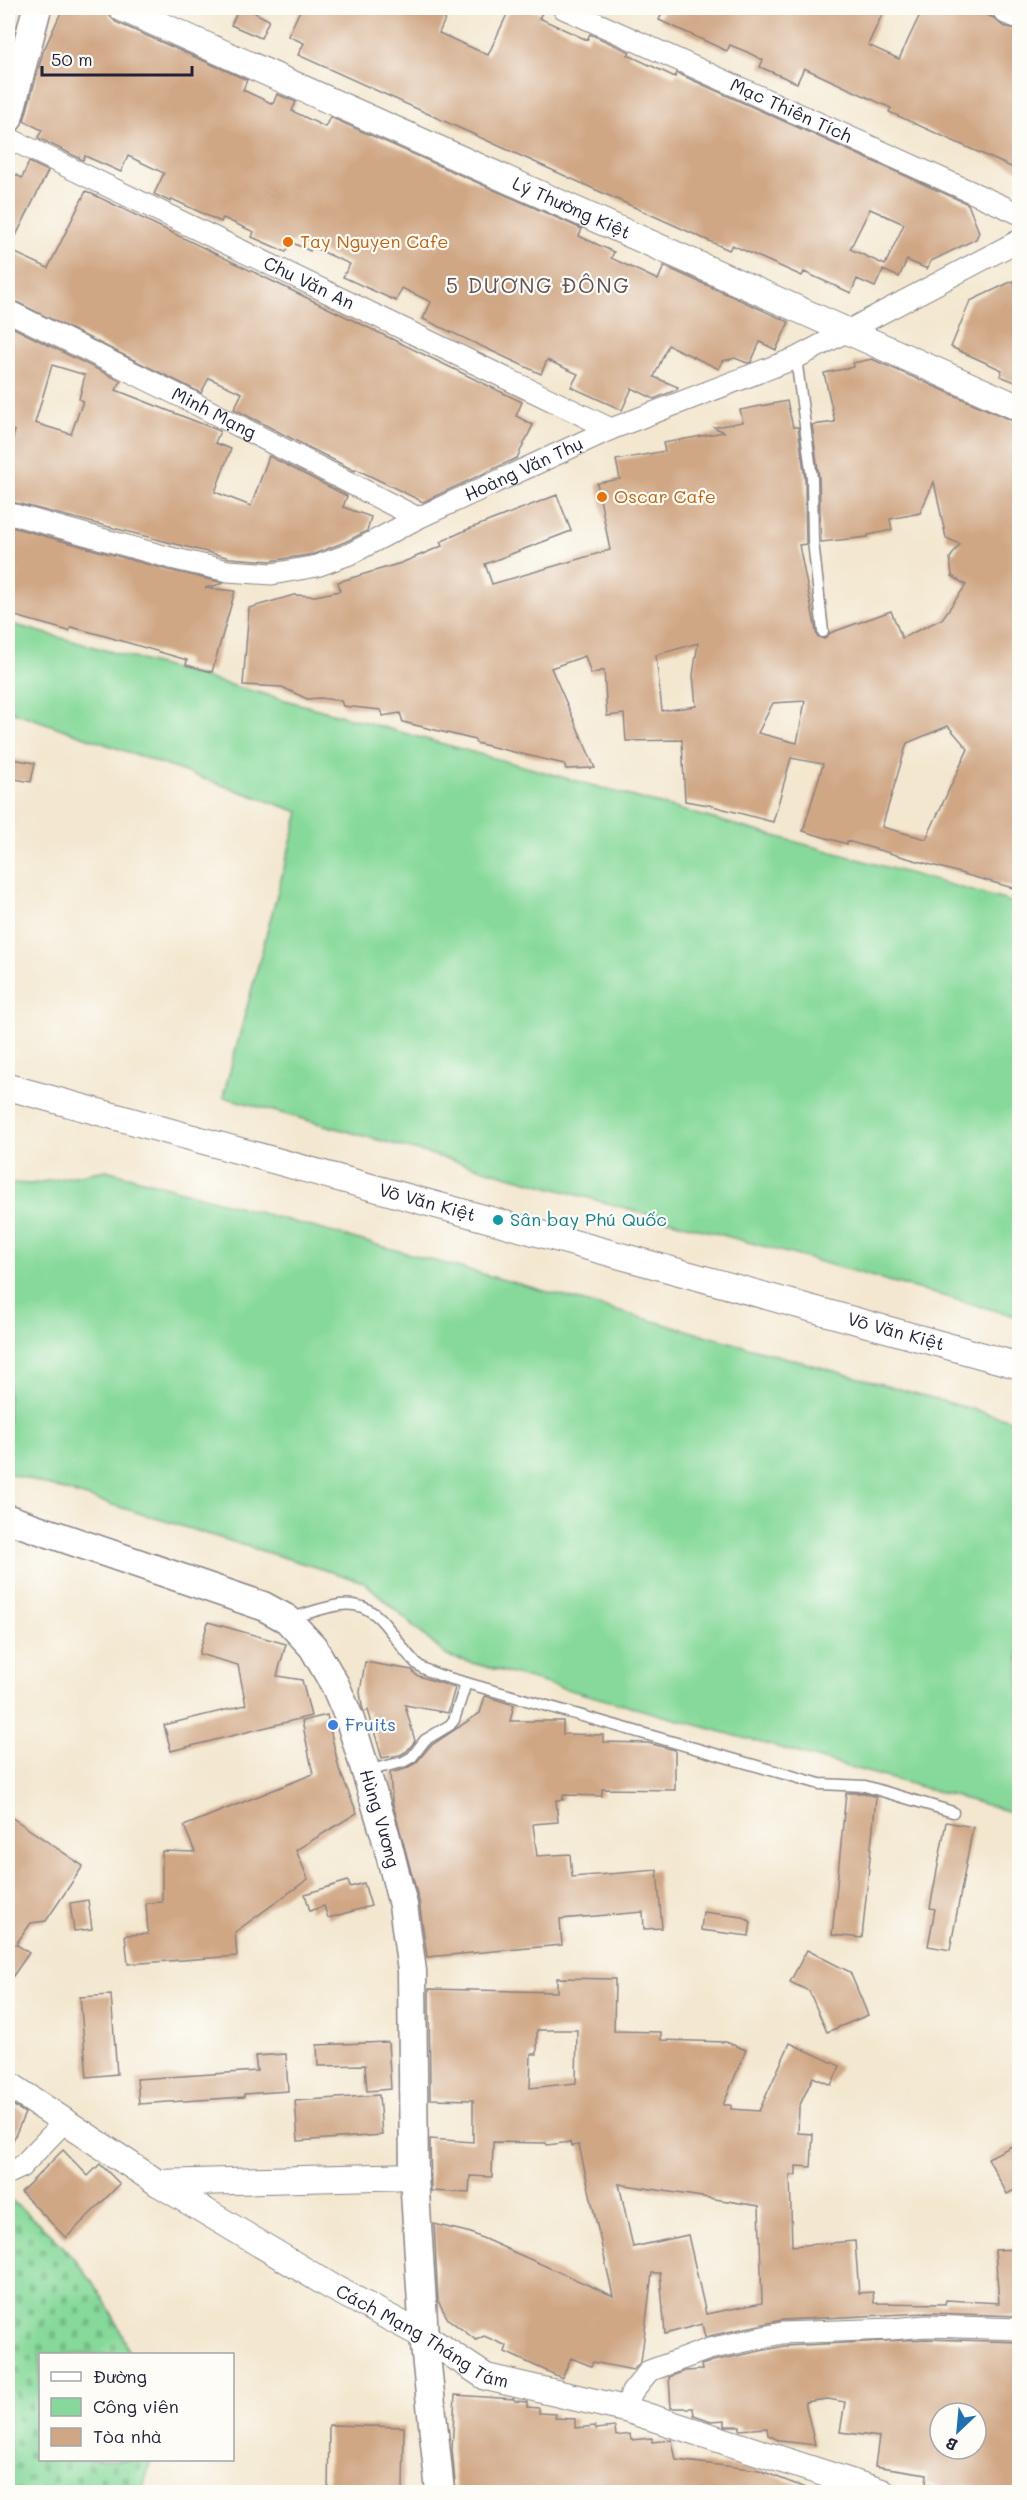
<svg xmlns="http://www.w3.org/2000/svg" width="1027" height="2500" viewBox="0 0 1027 2500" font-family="Mali,sans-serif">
	<defs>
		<pattern id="cemetery-stones" width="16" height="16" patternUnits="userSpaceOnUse" patternTransform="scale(1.5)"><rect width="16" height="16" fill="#86d99a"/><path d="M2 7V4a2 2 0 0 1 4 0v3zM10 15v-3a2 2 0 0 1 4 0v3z" fill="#73ba86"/></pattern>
	</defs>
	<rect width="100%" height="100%" fill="#fdfcf7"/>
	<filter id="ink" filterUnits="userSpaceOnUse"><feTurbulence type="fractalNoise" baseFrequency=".0167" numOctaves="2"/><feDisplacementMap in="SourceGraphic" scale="12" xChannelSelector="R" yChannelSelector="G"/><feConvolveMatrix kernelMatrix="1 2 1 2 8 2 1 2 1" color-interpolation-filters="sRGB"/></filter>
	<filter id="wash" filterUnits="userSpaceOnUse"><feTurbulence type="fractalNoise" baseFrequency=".008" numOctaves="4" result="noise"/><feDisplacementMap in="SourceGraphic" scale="24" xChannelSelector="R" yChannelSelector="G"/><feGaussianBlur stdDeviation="1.35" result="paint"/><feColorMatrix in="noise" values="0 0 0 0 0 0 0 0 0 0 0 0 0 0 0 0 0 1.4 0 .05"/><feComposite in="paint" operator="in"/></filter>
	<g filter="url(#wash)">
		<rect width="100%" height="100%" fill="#f3e7cf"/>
		<g fill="#86d99a" stroke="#547e6a" stroke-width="1.5">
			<polygon points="8,623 1019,904 1019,1317 223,1097 299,812 8,710"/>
			<polygon points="106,1170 1019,1422 1019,1814 447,1656 364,1582 8,1473 8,1183 31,1184"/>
		</g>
		<path fill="url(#cemetery-stones)" stroke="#547e6a" stroke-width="1.5" d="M 8,2198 C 65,2241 104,2286 130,2354 L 40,2354 L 40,2460 L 151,2460 L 142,2492 L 8,2492 Z"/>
		<g id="blocks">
			<g fill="#d0a785" fill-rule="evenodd">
				<polygon points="63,8 107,8 110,16 116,22 247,80 243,90 273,104 277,94 296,102 292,111 325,127 330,117 582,229 579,236 614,252 611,258 658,280 664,266 789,322 776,350 760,342 751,362 747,363 735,358 723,361 719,369 668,345 654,377 678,387 676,390 654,399 632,388 622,410 571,387 578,374 547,360 541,374 423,319 431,302 402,288 396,301 343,277 350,264 312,247 310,251 291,242 286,252 252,237 254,232 223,218 221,222 172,199 171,202 154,194 164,173 128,156 121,172 85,156 83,160 38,138 42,130 24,121 43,52"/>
				<polygon points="239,8 257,8 255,13 269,20 261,38 231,25"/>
				<path d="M 301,8 L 450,8 L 439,33 L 488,55 L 510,8 L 529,8 L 542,13 L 539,18 L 587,40 L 590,34 L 630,52 L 628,55 L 675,77 L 677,73 L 968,204 L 979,232 L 976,239 L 931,261 L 927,269 L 907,260 L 899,277 L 883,270 L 875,287 L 857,279 L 851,293 L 804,272 L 802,276 L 732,245 L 729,250 L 298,55 L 304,43 L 288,36 ZM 870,209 L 904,224 L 885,265 L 850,249 Z"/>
				<polygon points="664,8 885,8 868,45 899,59 923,8 971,8 994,18 1003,26 1020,30 1020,171 889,112 891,108 804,68 797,83 760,67 763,60 747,52 730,45 727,51 659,20"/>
				<polygon points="29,162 48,171 9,250 48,268 86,191 522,402 516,416 533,425 517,458 423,502 356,469 355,471 234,409 242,393 209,378 201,393 8,298 8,171 22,178"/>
				<polygon points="1013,281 1020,291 1020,384 1000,376 1002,370 951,347 970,301"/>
				<path d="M 8,325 L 121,381 L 116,390 L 220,431 L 215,443 L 231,449 L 215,492 L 251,506 L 269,456 L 347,496 L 343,507 L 371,517 L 367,531 L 345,542 L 314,554 L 271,561 L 230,558 L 8,501 L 8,456 L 15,431 L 8,429 ZM 52,365 L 85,375 L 79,399 L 83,401 L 71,434 L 35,423 Z"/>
				<path d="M 872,359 L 1020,424 L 1020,511 L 1015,521 L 1020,525 L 1020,890 L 847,841 L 847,844 L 803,831 L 823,764 L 791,758 L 773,822 L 709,805 L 685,801 L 682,740 L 626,741 L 624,714 L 607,716 L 604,670 L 591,674 L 585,656 L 551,668 L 595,768 L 566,769 L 564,764 L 476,743 L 475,740 L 403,722 L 400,713 L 383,716 L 381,710 L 343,706 L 341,701 L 320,698 L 307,699 L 282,687 L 243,685 L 249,608 L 294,595 L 315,596 L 340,591 L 338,582 L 401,563 L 442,546 L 440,542 L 466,530 L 557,495 L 571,531 L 485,564 L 492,584 L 610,550 L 597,483 L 620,479 L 616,460 L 665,451 L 663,443 L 724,432 L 714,427 L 743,422 L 740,410 L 787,401 L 793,427 L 798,427 L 805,479 L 806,544 L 799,545 L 817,636 L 824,639 L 830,633 L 891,611 L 902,638 L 942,619 L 966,585 L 952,576 L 950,558 L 960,544 L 946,538 L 934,482 L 920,513 L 890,519 L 892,530 L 868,535 L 868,537 L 821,542 L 819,478 L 812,425 L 835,422 L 824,373 L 854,367 L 853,363 ZM 698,643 L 693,675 L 696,706 L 662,711 L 656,655 ZM 805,701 L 797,743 L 758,733 L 773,703 ZM 948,726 L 968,749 L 926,839 L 882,827 L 907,743 Z"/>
				<polygon points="8,526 168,570 224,583 205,588 235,591 212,672 186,665 187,660 98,634 71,627 69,631 8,614"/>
				<polygon points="12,759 35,763 31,782 9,778"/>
				<polygon points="208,1622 286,1644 277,1676 302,1680 311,1716 171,1751 164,1725 246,1705 238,1665 199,1654"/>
				<polygon points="365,1662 412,1670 416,1675 455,1688 448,1713 405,1705 415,1741 407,1751 400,1755 382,1758 368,1710 364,1712 362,1706 360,1692"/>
				<polygon points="485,1696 514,1705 510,1721 563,1721 563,1734 603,1735 603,1742 648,1743 675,1750 675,1790 602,1789 602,1796 563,1795 563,1800 556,1800 558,1822 533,1824 537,1856 570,1854 572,1877 657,1870 662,1928 644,1929 643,1912 560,1919 562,1945 427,1957 419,1901 392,1801 390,1773 405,1769 416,1763 430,1746 480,1713"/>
				<polygon points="327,1715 339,1769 357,1813 296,1850 308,1879 235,1932 237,1956 128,1964 125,1935 148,1934 146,1903 162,1902 162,1851 195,1852 184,1826 313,1774 302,1721"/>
				<polygon points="846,1793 864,1793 876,1797 862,1938 832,1935"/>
				<polygon points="8,1815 83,1866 46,1921 31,1923 16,1944 29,1953 8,1983"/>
				<polygon points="946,1822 973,1827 950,1950 928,1946 935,1909 930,1908"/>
				<polygon points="348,1881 350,1887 364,1883 371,1906 328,1918 324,1906 310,1911 305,1894"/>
				<polygon points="88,1900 92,1929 74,1931 70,1903"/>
				<polygon points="703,1912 743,1917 751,1922 749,1936 701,1930"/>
				<polygon points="807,1950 850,1972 868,2015 827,2032 809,1991 790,1982"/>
				<path d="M 557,1978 L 615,1979 L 614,2031 L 661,2032 L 661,2040 L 726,2042 L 746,2050 L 723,2105 L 731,2105 L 731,2109 L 759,2111 L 790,2043 L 840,2066 L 831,2085 L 813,2077 L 799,2107 L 798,2133 L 813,2134 L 811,2167 L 796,2166 L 796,2175 L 790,2175 L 792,2246 L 855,2241 L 859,2293 L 873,2292 L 874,2303 L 945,2304 L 946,2300 L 999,2303 L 995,2250 L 1020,2249 L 1020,2316 L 926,2313 L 782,2320 L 705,2337 L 702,2324 L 665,2334 L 660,2273 L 652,2273 L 641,2362 L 633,2370 L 593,2362 L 591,2366 L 571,2358 L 562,2378 L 505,2352 L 507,2346 L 484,2336 L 476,2340 L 448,2319 L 438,2301 L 434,2224 L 471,2233 L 613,2296 L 579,2145 L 571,2146 L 570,2142 L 547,2145 L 546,2143 L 493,2142 L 492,2177 L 470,2176 L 469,2193 L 431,2191 L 430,2139 L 473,2142 L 473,2100 L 430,2099 L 429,1989 L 557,1992 ZM 537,2030 L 577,2030 L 576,2083 L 530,2088 L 531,2054 L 537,2054 ZM 619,2184 L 759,2206 L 762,2303 L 706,2314 L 688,2235 L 633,2247 Z"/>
				<polygon points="111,1995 117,2074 87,2077 80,1997"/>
				<polygon points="388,2042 391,2089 367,2091 365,2065 318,2066 317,2045"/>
				<polygon points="286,2054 288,2091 244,2094 244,2097 139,2104 137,2079 257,2071 255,2056"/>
				<polygon points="379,2095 382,2135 298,2141 295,2101"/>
				<polygon points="8,2102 25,2113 8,2152"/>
				<polygon points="1020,2142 1020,2187 1007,2194 988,2158"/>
				<polygon points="63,2150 88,2176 100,2164 120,2184 66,2238 21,2192"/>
				<path d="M 926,2339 L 1020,2342 L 1020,2493 L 959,2493 L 926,2483 L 927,2474 L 875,2466 L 879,2437 L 840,2432 L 845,2402 L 828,2399 L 805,2402 L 815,2445 L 780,2441 L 768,2435 L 767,2428 L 740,2430 L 740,2426 L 725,2426 L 725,2420 L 711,2421 L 694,2415 L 693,2408 L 671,2408 L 669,2377 L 685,2371 L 702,2370 L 701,2365 L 713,2361 L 784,2346 ZM 940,2413 L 976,2413 L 976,2449 L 940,2449 Z"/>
				<polygon points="455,2395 514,2399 515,2401 527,2402 527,2407 539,2408 539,2413 556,2414 555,2418 575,2419 575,2428 595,2426 596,2429 615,2427 616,2436 630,2434 631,2440 652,2438 652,2442 672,2440 676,2460 759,2470 818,2493 456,2493 452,2449"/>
				<polygon points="329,2425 404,2427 403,2493 328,2493"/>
			</g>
		</g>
	</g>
	<g filter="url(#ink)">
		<use href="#blocks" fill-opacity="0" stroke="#8a8485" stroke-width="1.5"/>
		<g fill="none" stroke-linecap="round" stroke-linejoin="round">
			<g stroke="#8a8485" stroke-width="13">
				<g id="service">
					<polyline points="796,358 812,478 813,541 823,632"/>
					<path d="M 291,1618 C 307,1614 324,1607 340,1605 C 382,1599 393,1643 417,1664 C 423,1670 434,1673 442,1676 L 820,1784 L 865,1786 L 953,1812"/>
					<polyline points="366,1771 403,1762 412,1757 425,1740 450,1725 454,1720 466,1683"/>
				</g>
			</g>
			<g stroke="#8a8485" stroke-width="23">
				<g id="minor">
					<path id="s1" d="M 563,8 L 1020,214"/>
					<path id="s2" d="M 8,138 L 611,429"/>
					<path id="s3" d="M 8,311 L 188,400 L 418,518"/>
					<path id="s4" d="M 8,513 L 171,558 L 228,571 L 272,574 L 317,566 L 350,554 L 418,518 L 611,429 L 796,358 L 1020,240"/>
					<polyline points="8,2173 21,2167 64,2122"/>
					<polyline points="625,2409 632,2392 649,2371 709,2349 782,2333 892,2329 926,2326 1020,2329"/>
				</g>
			</g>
			<g stroke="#8a8485" stroke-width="28">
				<g id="tertiary">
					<path id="s5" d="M 122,8 L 1020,408"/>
					<path id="s6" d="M 8,1087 L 1020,1366"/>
					<path id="s7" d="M 8,2084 L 158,2183 L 332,2287 L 424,2336 L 486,2377 L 625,2409 L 882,2492"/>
					<polyline points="158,2183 414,2176"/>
				</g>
			</g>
			<g stroke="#8a8485" stroke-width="31">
				<g id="secondary">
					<polyline points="8,119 37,8"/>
					<path id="s8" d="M 8,1519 L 263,1606 L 287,1619 L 313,1647 L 335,1685 L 350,1720 L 385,1834 L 403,1905 L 412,1971 L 414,2176 L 424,2336 L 440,2492"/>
				</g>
			</g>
			<g stroke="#8a8485" stroke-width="35">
				<polyline id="primary" points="1009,8 1020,12"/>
			</g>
			<use href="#service" stroke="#fff" stroke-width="10"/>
			<use href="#minor" stroke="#fff" stroke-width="21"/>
			<use href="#tertiary" stroke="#fff" stroke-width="26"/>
			<use href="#secondary" stroke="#fff" stroke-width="28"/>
			<use href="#primary" stroke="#fff" stroke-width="33"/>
		</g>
	</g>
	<g fill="#e8710a" stroke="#fdfcf7" stroke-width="2">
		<circle cx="288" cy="242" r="6"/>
		<circle cx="602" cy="497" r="6"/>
	</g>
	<circle fill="#0f9aa8" stroke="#fdfcf7" stroke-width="2" cx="498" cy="1220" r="6"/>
	<circle fill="#3f7fe0" stroke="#fdfcf7" stroke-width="2" cx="333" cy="1725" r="6"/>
	<g text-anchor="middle" stroke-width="4.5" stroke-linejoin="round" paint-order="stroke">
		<g font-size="18" fill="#22223b" stroke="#fdfcf7">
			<text dy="6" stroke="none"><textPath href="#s1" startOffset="250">Mạc Thiên Tích</textPath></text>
			<text dy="6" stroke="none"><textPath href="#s5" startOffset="492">Lý Thường Kiệt</textPath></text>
			<text dy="6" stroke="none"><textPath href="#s2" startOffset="334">Chu Văn An</textPath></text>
			<text dy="6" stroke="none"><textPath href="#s3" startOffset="230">Minh Mạng</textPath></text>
			<text dy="6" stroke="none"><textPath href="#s4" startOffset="546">Hoàng Văn Thụ</textPath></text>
			<text dy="6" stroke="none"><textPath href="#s6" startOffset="435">Võ Văn Kiệt</textPath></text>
			<text dy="6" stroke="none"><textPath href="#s6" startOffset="921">Võ Văn Kiệt</textPath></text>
			<text dy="6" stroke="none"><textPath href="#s8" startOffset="520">Hùng Vương</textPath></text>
			<text dy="6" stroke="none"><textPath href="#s7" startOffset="486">Cách Mạng Tháng Tám</textPath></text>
		</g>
		<g font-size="18" fill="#c56008" stroke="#fdfcf7" text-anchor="start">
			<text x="300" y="248">Tay Nguyen Cafe</text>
			<text x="614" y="503">Oscar Cafe</text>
		</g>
		<g font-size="18" fill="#0d838f" stroke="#fdfcf7" text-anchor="start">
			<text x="510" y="1226">Sân bay Phú Quốc</text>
		</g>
		<g font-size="18" fill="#366cbe" stroke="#fdfcf7" text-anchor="start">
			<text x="345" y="1731">Fruits</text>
		</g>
		<g font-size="21" letter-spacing="1.5" fill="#5f5155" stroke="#fdfcf7">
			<text x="538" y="293">5 DƯƠNG ĐÔNG</text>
		</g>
	</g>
	<rect width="1027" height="2500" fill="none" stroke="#fdfcf7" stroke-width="30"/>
	<rect x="39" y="2353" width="195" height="108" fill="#fdfcf7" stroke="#a5a5ac" stroke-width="1.5"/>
	<rect x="51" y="2372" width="30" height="9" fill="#ffffff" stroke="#a5a5ac" stroke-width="1.5"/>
	<text x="93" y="2383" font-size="18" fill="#22223b">Đường</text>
	<rect x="51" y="2398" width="30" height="18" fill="#86d99a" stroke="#a5a5ac" stroke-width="1.5"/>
	<text x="93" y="2413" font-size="18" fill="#22223b">Công viên</text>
	<rect x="51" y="2428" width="30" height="18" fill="#d0a785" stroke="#a5a5ac" stroke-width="1.5"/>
	<text x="93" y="2443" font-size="18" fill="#22223b">Tòa nhà</text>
	<g transform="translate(958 2431) rotate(206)"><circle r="28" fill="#fdfcf7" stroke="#a5a5ac" stroke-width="1.5"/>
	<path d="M0-4.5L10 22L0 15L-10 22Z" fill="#1f6fb2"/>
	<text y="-9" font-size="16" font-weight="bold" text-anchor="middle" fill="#22223b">B</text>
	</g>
	<path d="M42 66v9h150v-9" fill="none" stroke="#22223b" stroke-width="3"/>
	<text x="51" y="66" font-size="18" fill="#22223b" stroke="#fdfcf7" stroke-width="4.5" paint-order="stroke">50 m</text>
</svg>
